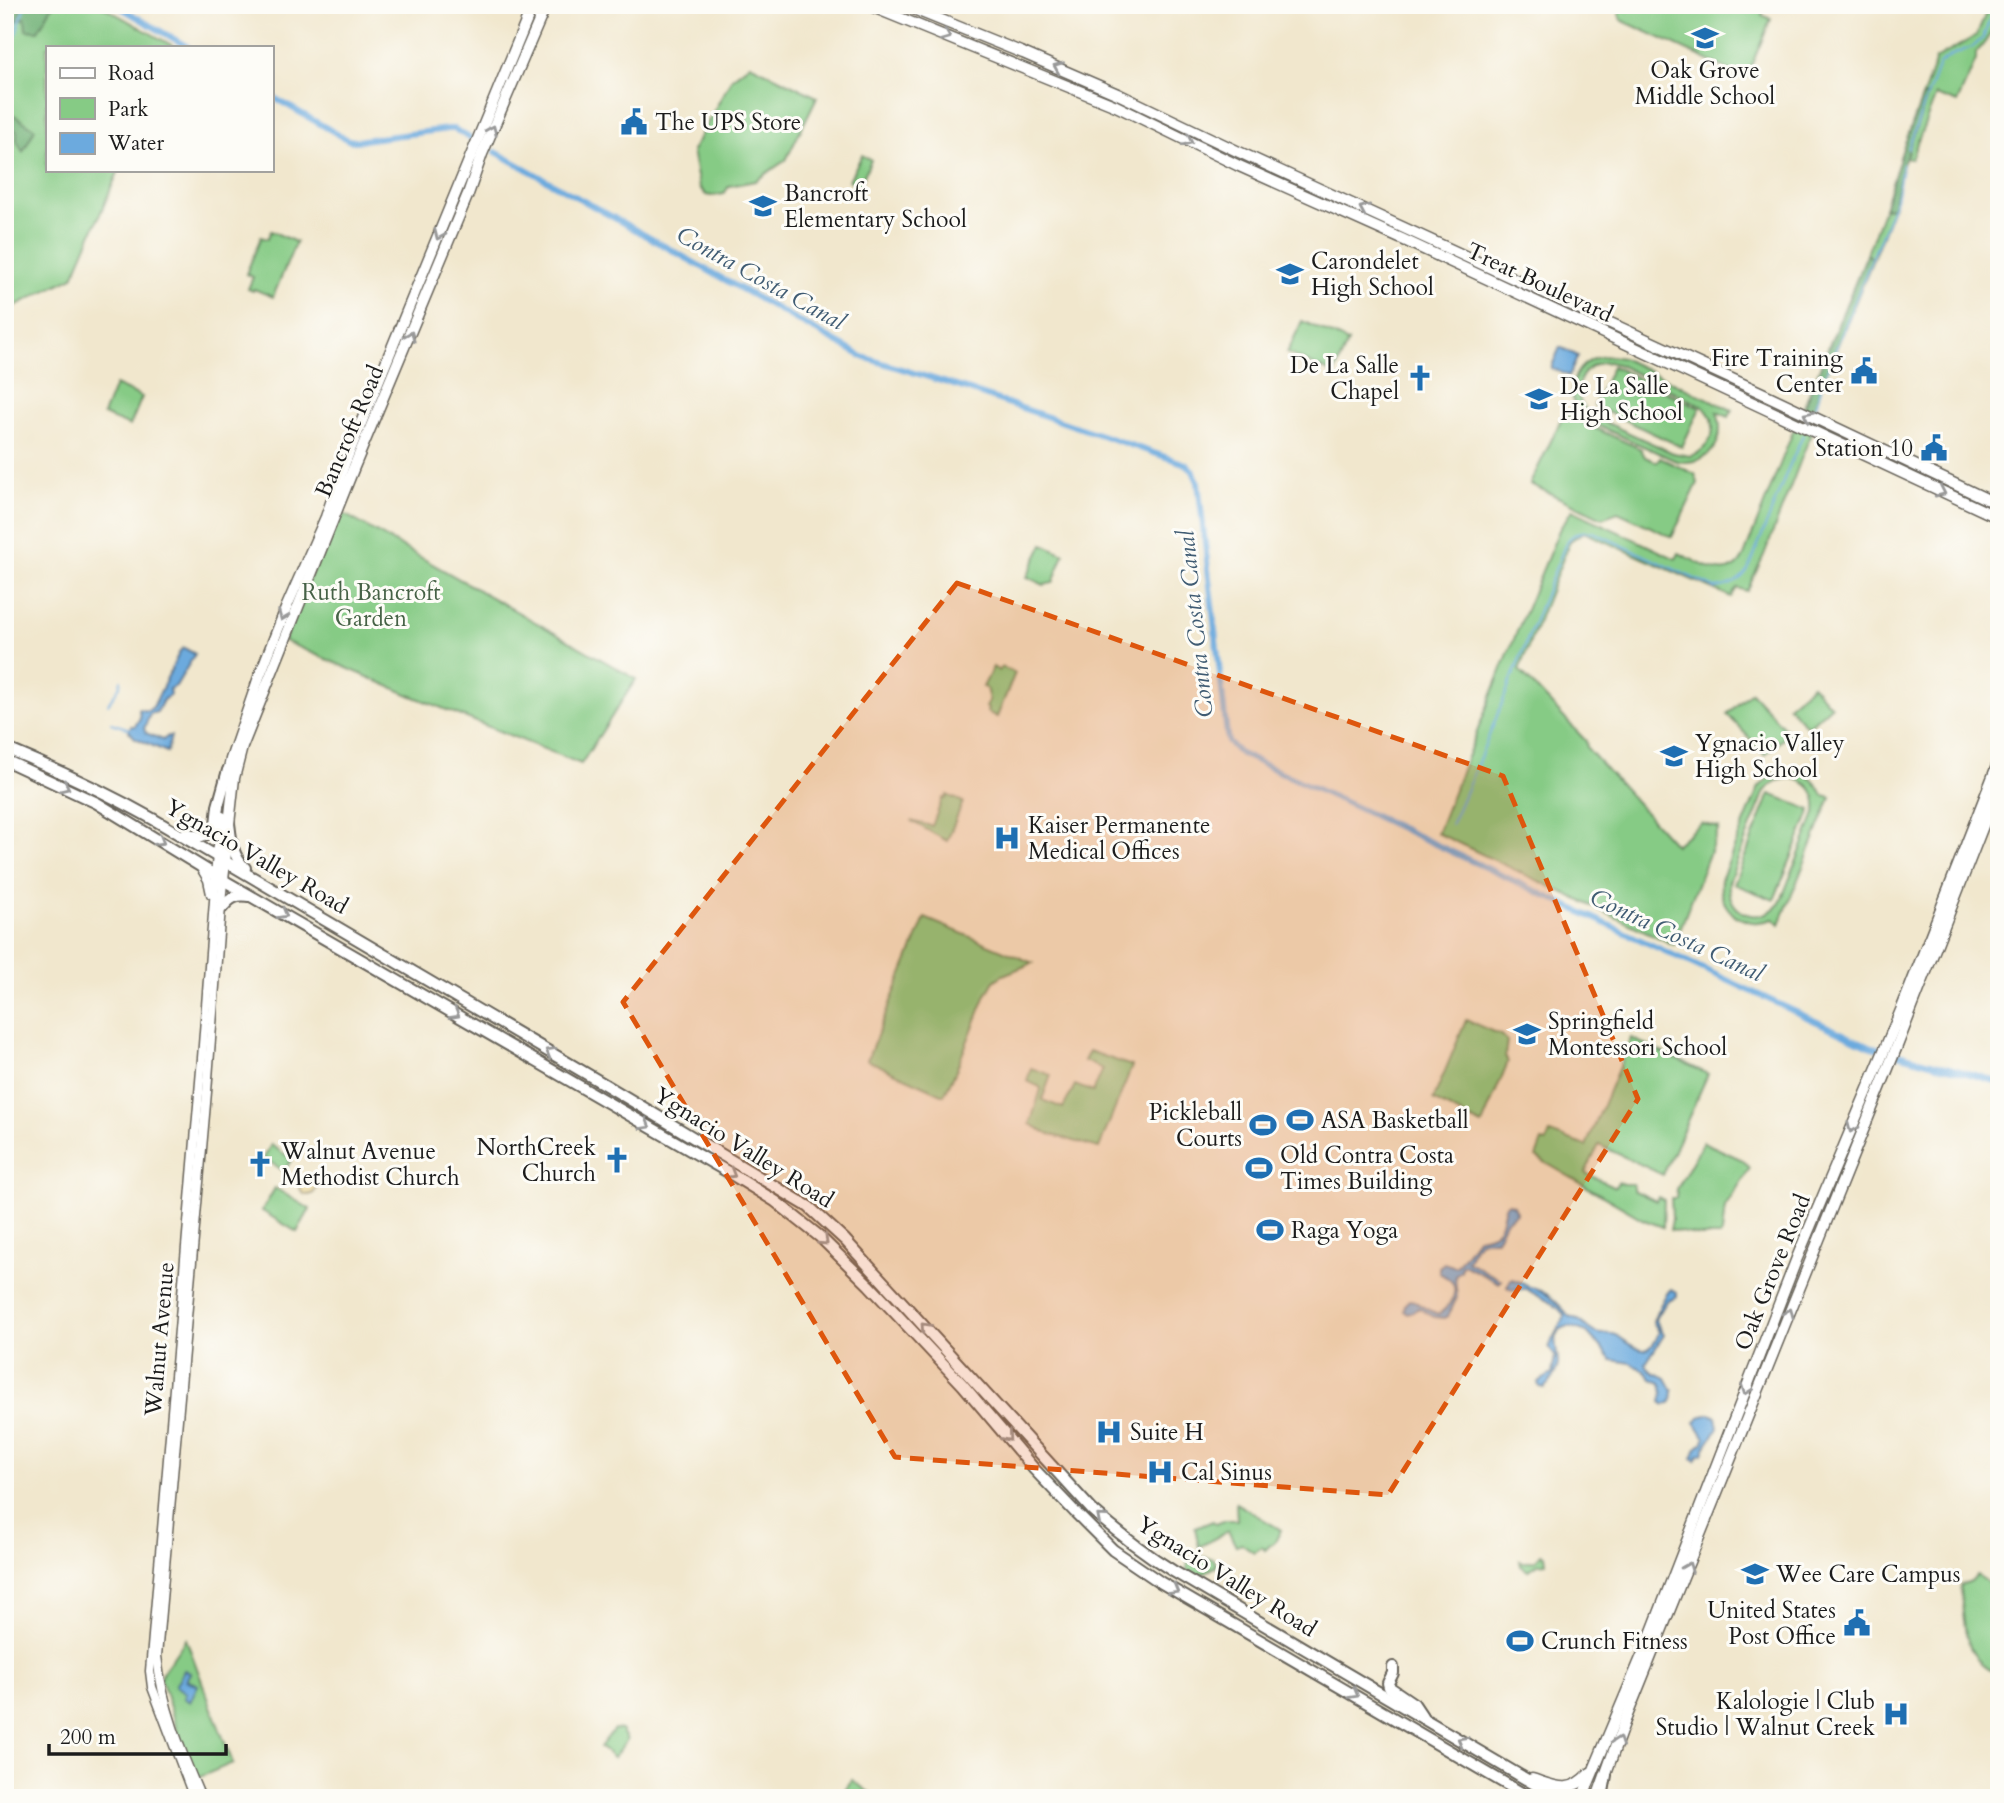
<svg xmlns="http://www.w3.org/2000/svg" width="2004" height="1803" viewBox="0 0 2004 1803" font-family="Cardo,serif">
	<rect width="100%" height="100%" fill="#fdfcf7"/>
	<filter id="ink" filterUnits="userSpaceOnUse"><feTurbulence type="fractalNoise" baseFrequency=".0143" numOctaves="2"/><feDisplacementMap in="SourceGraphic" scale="14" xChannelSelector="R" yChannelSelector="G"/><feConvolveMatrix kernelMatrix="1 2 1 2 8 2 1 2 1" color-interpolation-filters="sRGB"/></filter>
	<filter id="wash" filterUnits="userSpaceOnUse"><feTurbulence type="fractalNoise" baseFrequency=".00686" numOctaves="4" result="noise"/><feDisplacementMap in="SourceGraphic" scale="28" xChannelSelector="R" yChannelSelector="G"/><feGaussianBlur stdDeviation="1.57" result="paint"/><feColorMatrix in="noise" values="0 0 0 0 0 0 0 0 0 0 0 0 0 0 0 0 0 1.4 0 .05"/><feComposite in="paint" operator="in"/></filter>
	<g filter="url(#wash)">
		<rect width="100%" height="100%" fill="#f1e7cd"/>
		<g fill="#86cb85" stroke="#517450" stroke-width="2" fill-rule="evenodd">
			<polygon points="5,5 100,5 175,47 47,47 47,170 119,170 73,277 5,311"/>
			<polygon points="1624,5 1765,5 1762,15 1771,19 1746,78 1621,20 1619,14"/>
			<path d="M 1989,5 L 1999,5 C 1998,23 1988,40 1976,53 L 1976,60 L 1957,103 L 1936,95 L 1911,159 L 1906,157 L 1927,96 L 1922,98 L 1936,59 L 1977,35 Z"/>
			<polygon points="750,64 817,97 786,160 755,181 729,186 724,194 712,196 706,195 699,187 692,151 732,78"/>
			<polygon points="862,155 871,160 859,187 849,180"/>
			<polygon points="1893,207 1873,259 1867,254 1884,208"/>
			<polygon points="271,231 296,242 273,297 254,289 253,291 248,289 253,277 246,274 261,237 267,239"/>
			<polygon points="1302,321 1348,342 1334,374 1287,353"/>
			<path d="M 1610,356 L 1622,358 L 1732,410 L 1729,417 L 1717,412 C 1728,443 1707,467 1676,461 L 1592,423 C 1558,403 1570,356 1610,356 ZM 1609,362 L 1619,365 L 1704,407 L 1712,418 L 1713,427 L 1712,436 L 1705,447 L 1698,453 L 1690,456 L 1673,453 L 1594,417 C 1567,400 1576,363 1609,362 Z"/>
			<polygon points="1612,366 1700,408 1682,447 1594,406"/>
			<polygon points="115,385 142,397 130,426 103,415"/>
			<polygon points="1564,414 1641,449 1645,457 1657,462 1660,458 1695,474 1698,483 1672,537 1618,512 1602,518 1530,484"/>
			<path d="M 1796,424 L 1812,431 L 1764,555 L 1747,591 L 1737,588 L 1731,597 L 1584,532 L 1570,541 L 1519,670 L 1586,741 L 1587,748 L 1675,845 L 1701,823 L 1719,828 L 1674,945 L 1437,833 L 1509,651 L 1559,530 L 1572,510 L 1676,559 L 1679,553 C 1699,563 1728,584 1743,558 Z"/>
			<polygon points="337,510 636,679 581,764 412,696 284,641"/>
			<polygon points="1043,544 1064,554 1053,583 1044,585 1027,577"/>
			<polygon points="993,667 999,671 1002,667 1015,673 997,717 987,712 988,709 986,707 989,700 986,688 983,687"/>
			<polygon points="1812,685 1831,706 1808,727 1788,706"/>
			<polygon points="1751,692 1789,733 1765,755 1727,714"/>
			<path d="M 1790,770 C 1806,772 1816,780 1823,795 L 1831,797 L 1780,924 L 1773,919 C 1745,930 1717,911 1721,880 L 1759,787 L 1773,774 ZM 1790,778 C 1808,780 1818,793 1816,811 L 1780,903 C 1759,927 1726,914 1729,882 L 1765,791 L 1776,781 Z"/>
			<polygon points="1770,794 1811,810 1774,900 1734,884"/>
			<polygon points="947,795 963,802 947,841 911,821 932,826 942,800 943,798 946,799"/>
			<polygon points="925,918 1033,963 1003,975 994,981 986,995 954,1075 944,1095 867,1060"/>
			<polygon points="1466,1020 1501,1035 1507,1041 1505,1056 1508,1062 1482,1125 1433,1100"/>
			<polygon points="1631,1038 1708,1074 1663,1175 1599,1145 1585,1173 1615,1187 1618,1182 1623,1184 1633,1184 1633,1190 1656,1201 1658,1197 1664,1200 1663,1227 1644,1220 1536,1157 1542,1141 1546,1142 1550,1133 1586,1146"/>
			<polygon points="1089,1051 1132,1066 1099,1148 1049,1134 1030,1124 1041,1089 1040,1087 1027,1081 1031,1068 1051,1075 1042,1100 1063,1108 1075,1085 1093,1092 1103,1069 1084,1061"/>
			<polygon points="1703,1142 1743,1160 1750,1168 1725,1207 1722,1233 1720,1236 1701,1236 1670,1230 1672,1219 1671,1198 1676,1198 1677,1189"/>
			<polygon points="271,1145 292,1159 284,1171 263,1158"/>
			<polygon points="275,1188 310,1209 297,1232 262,1211"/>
			<polygon points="1236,1503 1281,1530 1276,1540 1265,1550 1262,1547 1254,1552 1241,1543 1236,1546 1228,1531 1199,1547 1195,1528 1213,1521 1216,1524 1226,1520 1237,1520"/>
			<polygon points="1541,1554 1545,1555 1546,1563 1538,1564 1528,1571 1521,1566 1520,1561 1523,1563 1536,1560"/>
			<polygon points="1196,1556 1214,1559 1217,1566 1202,1574 1189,1575 1187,1569 1189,1560"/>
			<path d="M 1977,1575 L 1999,1589 L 1999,1675 C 1989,1669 1979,1664 1973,1653 C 1963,1637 1963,1604 1960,1585 L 1971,1581 Z"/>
			<path d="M 186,1639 C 202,1680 216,1722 233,1763 L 193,1780 L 160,1676 Z"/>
			<polygon points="614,1729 621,1730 627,1740 613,1758 600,1747"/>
			<polygon points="852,1780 877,1798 848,1798 844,1795 846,1788"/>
		</g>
		<g fill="#6caf72" stroke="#446647" stroke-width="2">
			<polygon points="17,5 53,5 38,31 26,30 25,18 16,21 20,9"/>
			<polygon points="1928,95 1903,164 1893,207 1884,208 1901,154 1922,98"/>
			<polygon points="5,100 11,102 11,113 35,129 23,152 17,141 17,131 5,125"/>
			<polygon points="1867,254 1873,259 1823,381 1812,418 1801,413"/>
		</g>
		<circle fill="#eeda9e" stroke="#857b5d" stroke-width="2" cx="308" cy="1187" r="8"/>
		<g fill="#6caade" stroke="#44637d" stroke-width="2">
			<polygon points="1560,347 1578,356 1569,376 1551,368"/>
			<polygon points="184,648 195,654 176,686 169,689 170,695 163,700 157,712 150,714 144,729 146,733 163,740 168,736 171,736 167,752 135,738 129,731 131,726 135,726 140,718 139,709 147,711 153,707 180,651"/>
			<path d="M 1509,1203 L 1514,1205 L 1517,1212 L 1506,1221 L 1496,1239 C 1493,1240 1489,1239 1485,1240 C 1475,1241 1472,1254 1467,1261 L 1501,1280 L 1499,1283 L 1464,1265 L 1462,1266 L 1461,1271 L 1455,1275 L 1457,1297 L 1449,1315 L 1444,1318 L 1434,1317 L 1418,1308 L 1414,1312 L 1408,1314 L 1404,1311 L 1405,1304 L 1409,1300 L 1415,1301 C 1420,1306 1431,1311 1438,1314 C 1447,1309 1458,1296 1453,1284 C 1451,1279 1444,1276 1439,1273 L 1439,1267 L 1444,1263 L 1456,1267 L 1478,1237 C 1502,1234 1500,1226 1505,1206 Z"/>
			<path d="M 1511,1279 C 1518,1280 1521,1283 1527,1286 C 1530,1288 1535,1287 1538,1289 C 1551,1296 1560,1304 1568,1316 C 1582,1318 1584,1328 1596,1333 C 1604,1336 1611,1331 1618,1336 C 1635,1348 1649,1362 1659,1332 L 1653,1322 C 1656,1313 1665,1294 1671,1289 L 1677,1293 L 1677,1297 L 1666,1302 L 1656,1319 L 1658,1325 L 1664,1335 L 1646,1363 C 1648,1373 1657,1373 1666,1378 L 1673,1391 L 1672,1402 L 1665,1405 L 1661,1402 L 1663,1393 L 1661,1383 L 1652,1379 L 1644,1371 L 1631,1363 L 1612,1360 L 1587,1332 L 1569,1326 C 1546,1332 1559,1349 1558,1364 C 1557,1372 1550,1383 1544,1388 L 1539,1387 L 1538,1382 L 1552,1374 L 1555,1356 L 1549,1348 L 1553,1338 L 1564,1318 L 1564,1315 C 1554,1301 1540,1299 1527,1289 C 1519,1288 1515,1294 1507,1287 Z"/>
			<path d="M 1710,1414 L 1716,1417 L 1718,1428 C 1713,1437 1705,1444 1703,1454 L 1699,1455 L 1696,1460 L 1693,1458 L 1697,1448 L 1704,1442 L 1705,1438 L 1695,1422 L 1699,1417 Z"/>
			<polygon points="184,1670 190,1673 186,1680 198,1685 190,1702 184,1698 186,1693 175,1686"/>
		</g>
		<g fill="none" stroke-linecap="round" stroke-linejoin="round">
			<g stroke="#6caade" stroke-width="2">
				<polyline points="5,61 11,51 25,5"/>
				<polyline points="1908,149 1939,64 1952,55 1974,46 1983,38 1995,5"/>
				<polyline points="1816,407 1823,381 1896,199 1903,164"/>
				<polyline points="108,704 120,686 121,680"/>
				<polyline points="111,723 130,729"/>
				<path d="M 1451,825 C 1493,732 1527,637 1566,543 C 1573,533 1581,530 1593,532 L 1715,588 C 1731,586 1742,581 1750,566 L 1788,469 L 1803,435"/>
			</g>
			<g stroke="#6caade" stroke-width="6">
				<polyline points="116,5 188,47"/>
				<polyline points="271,96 348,140 355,141 448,129 454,129 470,138"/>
				<polyline points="496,152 863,357 960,387 1186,464 1193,471 1198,482 1227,735 1228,742 1239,753 1869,1046 1999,1082"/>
			</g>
		</g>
	</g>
	<g filter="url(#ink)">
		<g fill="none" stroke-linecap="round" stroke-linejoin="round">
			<g stroke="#67635a" stroke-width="11">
				<g id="tertiary">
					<polyline points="201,868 208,880 211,894"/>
					<polyline points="194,1798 152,1687 150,1671 202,1058 216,875"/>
					<path d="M 201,1798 C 181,1751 162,1707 157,1656 L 207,1092 L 223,880"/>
				</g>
			</g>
			<g stroke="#67635a" stroke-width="13">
				<g id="secondary">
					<polyline points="868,5 1116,106 1237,165 1402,239 1999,518"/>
					<polyline points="904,5 1023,53 1120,95 1239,152 1760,392 1999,505"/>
					<polyline points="227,778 231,759 259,677 287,606 326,517 345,462 533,5"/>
					<polyline points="216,875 222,817"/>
					<polyline points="223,880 234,778 242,747 354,467 468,194 482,154 546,5"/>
					<path d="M 1532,1779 C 1557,1787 1570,1795 1590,1773"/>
					<polyline points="1582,1798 1649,1639 1797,1258 1902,1008 1999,761"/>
					<polyline points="1597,1798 1624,1723 1897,1046 1999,785"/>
				</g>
			</g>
			<g stroke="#67635a" stroke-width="14">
				<g id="trunk">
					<path d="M 5,748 C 56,769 105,792 153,819 L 609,1087 L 809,1207 L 845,1240 L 1092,1510 C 1118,1533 1144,1553 1173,1571 L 1558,1798"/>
					<polyline points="5,760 97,803 223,880 728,1172 775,1201 819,1236 869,1285 963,1385 1034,1469 1075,1512 1113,1550 1160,1582 1530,1798"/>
					<path d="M 229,823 C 231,840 232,856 245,868"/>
					<polyline points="186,833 199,837 212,832 216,824 218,806 228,770"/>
					<path d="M 222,908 C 230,898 236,894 249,896"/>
					<polyline points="1393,1667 1393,1673 1388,1683 1389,1687 1414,1704 1422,1716"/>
					<polyline points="1602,1798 1606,1775"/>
				</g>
			</g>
			<use href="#tertiary" stroke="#fff" stroke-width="8"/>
			<use href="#secondary" stroke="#fff" stroke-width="10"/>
			<use href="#trunk" stroke="#fff" stroke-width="10"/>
		</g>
		<defs><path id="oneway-chevron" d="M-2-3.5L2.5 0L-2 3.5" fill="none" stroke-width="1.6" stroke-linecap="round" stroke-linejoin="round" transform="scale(1.75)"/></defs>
		<g stroke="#999">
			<use href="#oneway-chevron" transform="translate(946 36) rotate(22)"/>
			<use href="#oneway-chevron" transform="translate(1058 67) rotate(-157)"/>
			<use href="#oneway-chevron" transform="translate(492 130) rotate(-66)"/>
			<use href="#oneway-chevron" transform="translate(1188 141) rotate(26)"/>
			<use href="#oneway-chevron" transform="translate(1364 209) rotate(-156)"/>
			<use href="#oneway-chevron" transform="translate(439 235) rotate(113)"/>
			<use href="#oneway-chevron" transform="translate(410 336) rotate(-67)"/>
			<use href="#oneway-chevron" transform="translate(1808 416) rotate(-154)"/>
			<use href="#oneway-chevron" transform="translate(1941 492) rotate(25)"/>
			<use href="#oneway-chevron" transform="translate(283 616) rotate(112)"/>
			<use href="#oneway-chevron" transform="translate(65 787) rotate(25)"/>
			<use href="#oneway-chevron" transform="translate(160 841) rotate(31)"/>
			<use href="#oneway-chevron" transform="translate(283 914) rotate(30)"/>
			<use href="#oneway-chevron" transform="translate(455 1014) rotate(30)"/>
			<use href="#oneway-chevron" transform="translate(550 1052) rotate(-150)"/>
			<use href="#oneway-chevron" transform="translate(646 1125) rotate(30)"/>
			<use href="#oneway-chevron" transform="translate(1852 1128) rotate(113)"/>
			<use href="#oneway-chevron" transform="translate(731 1174) rotate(31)"/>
			<use href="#oneway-chevron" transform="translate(824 1241) rotate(43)"/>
			<use href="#oneway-chevron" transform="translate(1789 1313) rotate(-68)"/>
			<use href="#oneway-chevron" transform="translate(925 1327) rotate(-133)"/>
			<use href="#oneway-chevron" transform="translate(1746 1390) rotate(111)"/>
			<use href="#oneway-chevron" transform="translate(1007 1437) rotate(49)"/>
			<use href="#oneway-chevron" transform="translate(1101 1518) rotate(-139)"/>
			<use href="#oneway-chevron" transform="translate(1688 1567) rotate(-68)"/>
			<use href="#oneway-chevron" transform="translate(1174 1590) rotate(30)"/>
			<use href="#oneway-chevron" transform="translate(1354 1694) rotate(30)"/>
			<use href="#oneway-chevron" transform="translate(1462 1741) rotate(-150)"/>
			<use href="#oneway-chevron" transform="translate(1618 1741) rotate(-71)"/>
		</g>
	</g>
	<path fill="#de560d" fill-opacity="0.2" stroke="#de560d" stroke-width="5" stroke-dasharray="14 9" stroke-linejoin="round" d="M 957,583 L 1503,776 L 1638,1099 L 1388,1495 L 895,1457 L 623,1002 Z"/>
	<defs>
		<g id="school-bare" transform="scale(2.1)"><path d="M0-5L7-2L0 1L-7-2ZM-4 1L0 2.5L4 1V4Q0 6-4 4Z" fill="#1f6fb2" stroke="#fdfcf7" stroke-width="2.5" paint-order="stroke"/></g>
		<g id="civic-bare" transform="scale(2.1)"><path d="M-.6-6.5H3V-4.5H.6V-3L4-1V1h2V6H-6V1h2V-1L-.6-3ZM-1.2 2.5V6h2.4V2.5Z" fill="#1f6fb2" stroke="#fdfcf7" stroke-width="2.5" paint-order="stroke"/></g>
		<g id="church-bare" transform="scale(2.1)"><path d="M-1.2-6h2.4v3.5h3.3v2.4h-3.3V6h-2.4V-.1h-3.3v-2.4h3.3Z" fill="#1f6fb2" stroke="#fdfcf7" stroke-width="2.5" paint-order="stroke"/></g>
		<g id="hospital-bare" transform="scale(2.1)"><path d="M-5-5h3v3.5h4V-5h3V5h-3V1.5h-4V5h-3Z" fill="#1f6fb2" stroke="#fdfcf7" stroke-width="2.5" paint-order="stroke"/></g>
		<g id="stadium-bare" transform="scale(2.1)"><path d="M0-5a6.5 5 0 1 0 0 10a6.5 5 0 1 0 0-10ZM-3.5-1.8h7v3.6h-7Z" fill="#1f6fb2" stroke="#fdfcf7" stroke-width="2.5" paint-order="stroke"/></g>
	</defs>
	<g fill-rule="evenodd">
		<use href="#school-bare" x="1705" y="38"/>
		<use href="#civic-bare" x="634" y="122"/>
		<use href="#school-bare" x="763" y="206"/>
		<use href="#school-bare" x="1290" y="274"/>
		<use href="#civic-bare" x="1864" y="371"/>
		<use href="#church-bare" x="1420" y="378"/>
		<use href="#school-bare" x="1539" y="399"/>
		<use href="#civic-bare" x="1934" y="448"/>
		<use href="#school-bare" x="1674" y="756"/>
		<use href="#hospital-bare" x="1007" y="838"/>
		<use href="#school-bare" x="1527" y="1034"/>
		<use href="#stadium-bare" x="1300" y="1120"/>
		<use href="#stadium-bare" x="1263" y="1125"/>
		<use href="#church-bare" x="617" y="1160"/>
		<use href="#church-bare" x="260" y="1164"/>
		<use href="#stadium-bare" x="1259" y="1168"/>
		<use href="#stadium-bare" x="1270" y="1230"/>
		<use href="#hospital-bare" x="1109" y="1432"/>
		<use href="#hospital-bare" x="1160" y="1472"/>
		<use href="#school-bare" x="1755" y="1574"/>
		<use href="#civic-bare" x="1857" y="1623"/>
		<use href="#stadium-bare" x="1520" y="1641"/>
		<use href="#hospital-bare" x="1896" y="1714"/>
	</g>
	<g text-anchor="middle" stroke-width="6" stroke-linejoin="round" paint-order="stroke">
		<g font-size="23" fill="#1c1c1c" stroke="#fdfcf7" text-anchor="start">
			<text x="1705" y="78" text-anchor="middle">Oak Grove<tspan x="1705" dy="26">Middle School</tspan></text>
			<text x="655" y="130">The UPS Store</text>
			<text x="784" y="201">Bancroft<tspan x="784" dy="26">Elementary School</tspan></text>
			<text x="1311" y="269">Carondelet<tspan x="1311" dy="26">High School</tspan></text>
			<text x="1843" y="366" text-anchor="end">Fire Training<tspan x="1843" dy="26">Center</tspan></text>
			<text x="1399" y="373" text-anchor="end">De La Salle<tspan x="1399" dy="26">Chapel</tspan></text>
			<text x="1560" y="394">De La Salle<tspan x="1560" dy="26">High School</tspan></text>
			<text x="1913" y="456" text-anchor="end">Station 10</text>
			<text x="1695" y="751">Ygnacio Valley<tspan x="1695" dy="26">High School</tspan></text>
			<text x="1028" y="833">Kaiser Permanente<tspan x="1028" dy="26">Medical Offices</tspan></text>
			<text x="1548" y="1029">Springfield<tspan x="1548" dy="26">Montessori School</tspan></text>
			<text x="1242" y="1120" text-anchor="end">Pickleball<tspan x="1242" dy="26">Courts</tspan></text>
			<text x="1321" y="1128">ASA Basketball</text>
			<text x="596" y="1155" text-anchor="end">NorthCreek<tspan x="596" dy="26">Church</tspan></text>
			<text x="281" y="1159">Walnut Avenue<tspan x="281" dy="26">Methodist Church</tspan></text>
			<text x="1280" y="1163">Old Contra Costa<tspan x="1280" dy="26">Times Building</tspan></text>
			<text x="1291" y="1238">Raga Yoga</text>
			<text x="1130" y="1440">Suite H</text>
			<text x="1181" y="1480">Cal Sinus</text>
			<text x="1776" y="1582">Wee Care Campus</text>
			<text x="1836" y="1618" text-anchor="end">United States<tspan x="1836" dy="26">Post Office</tspan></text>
			<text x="1541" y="1649">Crunch Fitness</text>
			<text x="1875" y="1709" text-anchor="end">Kalologie | Club<tspan x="1875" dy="26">Studio | Walnut Creek</tspan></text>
		</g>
		<g font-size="23" fill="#1c1c1c" stroke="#fdfcf7">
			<text transform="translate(1540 282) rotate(25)" y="8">Treat Boulevard</text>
			<text transform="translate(349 431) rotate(-67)" y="8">Bancroft Road</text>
			<text transform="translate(257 856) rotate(30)" y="8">Ygnacio Valley Road</text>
			<text transform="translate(744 1147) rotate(32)" y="8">Ygnacio Valley Road</text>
			<text transform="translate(1772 1272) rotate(-68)" y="8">Oak Grove Road</text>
			<text transform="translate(159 1339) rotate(-85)" y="8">Walnut Avenue</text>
			<text transform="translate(1227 1576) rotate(32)" y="8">Ygnacio Valley Road</text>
		</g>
		<g font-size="23" fill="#466246" stroke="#fdfcf7">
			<text x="371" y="600">Ruth Bancroft<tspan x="371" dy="26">Garden</tspan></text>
		</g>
		<g font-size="24" font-style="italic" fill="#405c73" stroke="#fdfcf7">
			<text transform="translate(761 278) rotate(29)" y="8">Contra Costa Canal</text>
			<text transform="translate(1195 624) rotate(-96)" y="8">Contra Costa Canal</text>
			<text transform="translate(1677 935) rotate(25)" y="8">Contra Costa Canal</text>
		</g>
	</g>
	<rect width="2004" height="1803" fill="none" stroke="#fdfcf7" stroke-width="28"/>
	<rect x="46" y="46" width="228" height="126" fill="#fdfcf7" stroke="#a3a29f" stroke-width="2"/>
	<rect x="60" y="68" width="35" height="10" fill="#ffffff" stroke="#a3a29f" stroke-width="2"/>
	<text x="108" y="80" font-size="21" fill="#1c1c1c">Road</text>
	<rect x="60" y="98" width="35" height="21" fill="#86cb85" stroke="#a3a29f" stroke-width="2"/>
	<text x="108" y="116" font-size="21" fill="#1c1c1c">Park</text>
	<rect x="60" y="133" width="35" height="21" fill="#6caade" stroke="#a3a29f" stroke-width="2"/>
	<text x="108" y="150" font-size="21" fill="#1c1c1c">Water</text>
	<path d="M49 1744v10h177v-10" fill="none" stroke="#1c1c1c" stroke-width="3.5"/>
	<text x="60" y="1744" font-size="21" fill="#1c1c1c" stroke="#fdfcf7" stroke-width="5" paint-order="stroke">200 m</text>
</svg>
